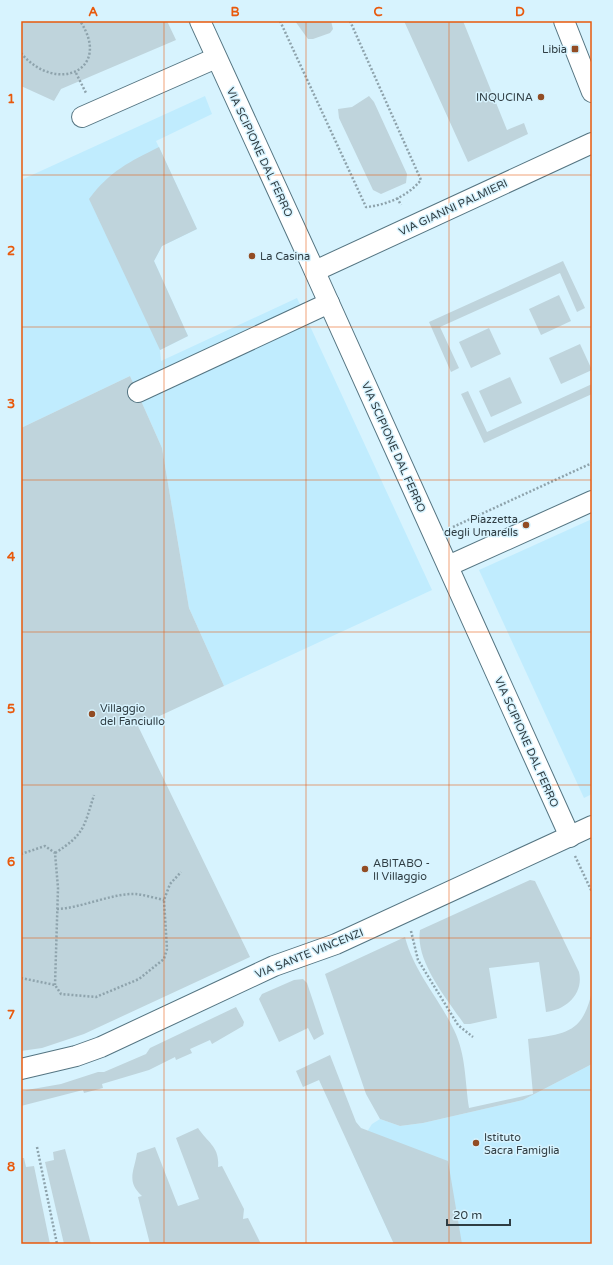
<svg xmlns="http://www.w3.org/2000/svg" width="613" height="1265" viewBox="0 0 613 1265" font-family="'Varela Round',sans-serif">
	<rect width="100%" height="100%" fill="#d7f3fe"/>
	<g fill="#c0ecfe">
		<polygon points="205,96 212,114 156,141 197,229 162,246 154,261 188,336 160,350 161,361 297,298 432,590 224,686 189,608 162,448 130,376 21,428 21,180"/>
		<polygon points="592,519 592,794 584,798 479,570"/>
		<polygon points="592,1064 592,1244 394,1244 353,1154 372,1124 380,1119 400,1126 423,1123 523,1100"/>
	</g>
	<g fill="#bfd4dc">
		<polygon points="21,21 167,21 176,40 61,89 54,101 21,86"/>
		<polygon points="295,21 331,21 333,29 330,33 313,39 308,39"/>
		<polygon points="404,21 463,21 507,130 524,123 528,134 468,162"/>
		<polygon points="369,96 374,102 407,174 406,183 381,194 373,190 339,118 338,109 352,107"/>
		<path d="M 159,147 L 197,229 L 162,246 L 154,261 L 188,336 L 160,350 L 89,199 C 110,171 129,162 159,147 Z"/>
		<polygon points="563,261 585,308 577,312 560,273 440,327 459,368 451,372 429,322"/>
		<polygon points="559,295 571,321 541,335 529,309"/>
		<polygon points="489,328 501,354 471,368 459,342"/>
		<polygon points="580,344 592,370 561,384 549,358"/>
		<polygon points="130,376 162,448 189,608 224,686 138,726 250,957 84,1034 42,1048 21,1051 21,428"/>
		<polygon points="510,377 522,403 491,417 479,391"/>
		<polygon points="592,384 592,394 484,443 461,394 468,391 487,432"/>
		<path d="M 530,880 L 535,881 L 579,972 C 584,994 566,1010 546,1012 L 539,962 L 489,968 L 497,1018 L 470,1024 L 464,1024 C 447,999 415,961 420,930 Z"/>
		<path d="M 405,937 C 414,972 439,998 454,1030 C 466,1054 465,1082 469,1108 L 533,1094 L 528,1039 C 566,1034 583,1033 592,991 L 592,1064 L 523,1100 L 423,1123 L 400,1126 L 380,1119 L 366,1094 L 325,974 Z"/>
		<polygon points="303,979 307,983 324,1034 314,1040 308,1028 279,1042 259,999 262,994 294,980"/>
		<polygon points="236,1007 244,1022 243,1026 212,1044 210,1040 190,1049 192,1053 176,1060 175,1057 149,1070 102,1084 103,1088 84,1093 83,1090 21,1106 21,1091 61,1084 98,1072 104,1072 146,1054 150,1048"/>
		<polygon points="330,1055 356,1122 361,1128 448,1161 462,1244 394,1244 319,1080 303,1087 296,1071"/>
		<path d="M 198,1128 C 208,1143 220,1147 218,1167 L 222,1166 L 244,1209 L 243,1219 L 248,1218 L 261,1244 L 150,1244 L 138,1197 L 142,1196 C 126,1181 134,1172 137,1153 L 155,1147 L 178,1206 L 199,1199 L 176,1138 Z"/>
		<polygon points="65,1149 91,1244 64,1244 45,1162 54,1160 53,1152"/>
		<polygon points="21,1158 24,1158 26,1167 34,1166 50,1244 21,1244"/>
	</g>
	<g fill="none" stroke-linecap="round" stroke-linejoin="round">
		<g stroke="#557582" stroke-width="22">
			<g id="minor">
				<polyline points="200,21 310,261 570,837"/>
				<polyline points="564,21 592,92"/>
				<polyline points="82,117 216,58"/>
				<polyline points="315,271 592,143"/>
				<polyline points="138,392 329,303"/>
				<polyline points="448,566 592,501"/>
				<polyline points="21,1069 76,1056 101,1047 274,966 336,944 592,826"/>
			</g>
		</g>
		<g stroke="#8ea3ac" stroke-width="2.5" stroke-dasharray="2 2" stroke-linecap="butt">
			<path d="M 280,21 L 366,207 C 387,205 408,196 421,180 L 350,21"/>
			<path d="M 21,53 C 56,95 113,70 80,21"/>
			<polyline points="76,73 86,93"/>
			<polyline points="397,198 401,205"/>
			<polyline points="453,527 592,463"/>
			<path d="M 55,853 C 84,835 84,827 94,795"/>
			<polyline points="21,854 45,846 55,853 58,888 55,985"/>
			<polyline points="575,856 592,892"/>
			<path d="M 57,909 C 82,908 112,893 136,894 C 145,895 155,898 164,900"/>
			<polyline points="411,931 418,960 458,1025 473,1037"/>
			<polyline points="21,978 55,985 61,994 96,997 139,979 164,959 167,949 164,900 170,884 181,872"/>
			<polyline points="37,1147 57,1244"/>
		</g>
		<use href="#minor" stroke="#fff" stroke-width="20"/>
	</g>
	<path fill="none" stroke="#e8590c" stroke-width="1" stroke-opacity="0.55" d="M 164,21 L 164,1244M 306,21 L 306,1244M 449,21 L 449,1244M 21,175 L 592,175M 21,327 L 592,327M 21,480 L 592,480M 21,632 L 592,632M 21,785 L 592,785M 21,938 L 592,938M 21,1090 L 592,1090"/>
	<g fill="#924c24" stroke="#d7f3fe" stroke-width="1.5">
		<rect x="571" y="45" width="8" height="8" rx="2"/>
		<circle cx="541" cy="97" r="4"/>
		<circle cx="252" cy="256" r="4"/>
		<circle cx="526" cy="525" r="4"/>
		<circle cx="92" cy="714" r="4"/>
		<circle cx="365" cy="869" r="4"/>
		<circle cx="476" cy="1143" r="4"/>
	</g>
	<g text-anchor="middle" stroke-width="3" stroke-linejoin="round" paint-order="stroke">
		<g font-size="11" fill="#2f3d43" stroke="#d7f3fe" text-anchor="start">
			<text x="567" y="53" text-anchor="end">Libia</text>
			<text x="533" y="101" text-anchor="end">INQUCINA</text>
			<text x="260" y="260">La Casina</text>
			<text x="518" y="523" text-anchor="end">Piazzetta<tspan x="518" dy="13">degli Umarells</tspan></text>
			<text x="100" y="712">Villaggio<tspan x="100" dy="13">del Fanciullo</tspan></text>
			<text x="373" y="867">ABITABO -<tspan x="373" dy="13">Il Villaggio</tspan></text>
			<text x="484" y="1141">Istituto<tspan x="484" dy="13">Sacra Famiglia</tspan></text>
		</g>
		<g font-size="11" fill="#2f3d43" stroke="#d7f3fe">
			<text transform="translate(260 152) rotate(65)" y="4">VIA SCIPIONE DAL FERRO</text>
			<text transform="translate(453 207) rotate(-25)" y="4">VIA GIANNI PALMIERI</text>
			<text transform="translate(394 447) rotate(66)" y="4">VIA SCIPIONE DAL FERRO</text>
			<text transform="translate(527 742) rotate(66)" y="4">VIA SCIPIONE DAL FERRO</text>
			<text transform="translate(309 953) rotate(-22)" y="4">VIA SANTE VINCENZI</text>
		</g>
	</g>
	<rect width="613" height="1265" fill="none" stroke="#d7f3fe" stroke-width="44"/>
	<path d="M447 1219v6h63v-6" fill="none" stroke="#2f3d43" stroke-width="2"/>
	<text x="453" y="1219" font-size="12" fill="#2f3d43" stroke="#d7f3fe" stroke-width="3" paint-order="stroke">20 m</text>
	<rect x="22" y="22" width="569" height="1221" fill="none" stroke="#e8590c" stroke-width="1.5"/>
	<g font-size="13" text-anchor="middle" font-weight="bold" fill="#e8590c">
		<text x="93" y="16">A</text>
		<text x="235" y="16">B</text>
		<text x="378" y="16">C</text>
		<text x="520" y="16">D</text>
		<text x="11" y="103">1</text>
		<text x="11" y="255">2</text>
		<text x="11" y="408">3</text>
		<text x="11" y="561">4</text>
		<text x="11" y="713">5</text>
		<text x="11" y="866">6</text>
		<text x="11" y="1019">7</text>
		<text x="11" y="1171">8</text>
	</g>
</svg>
